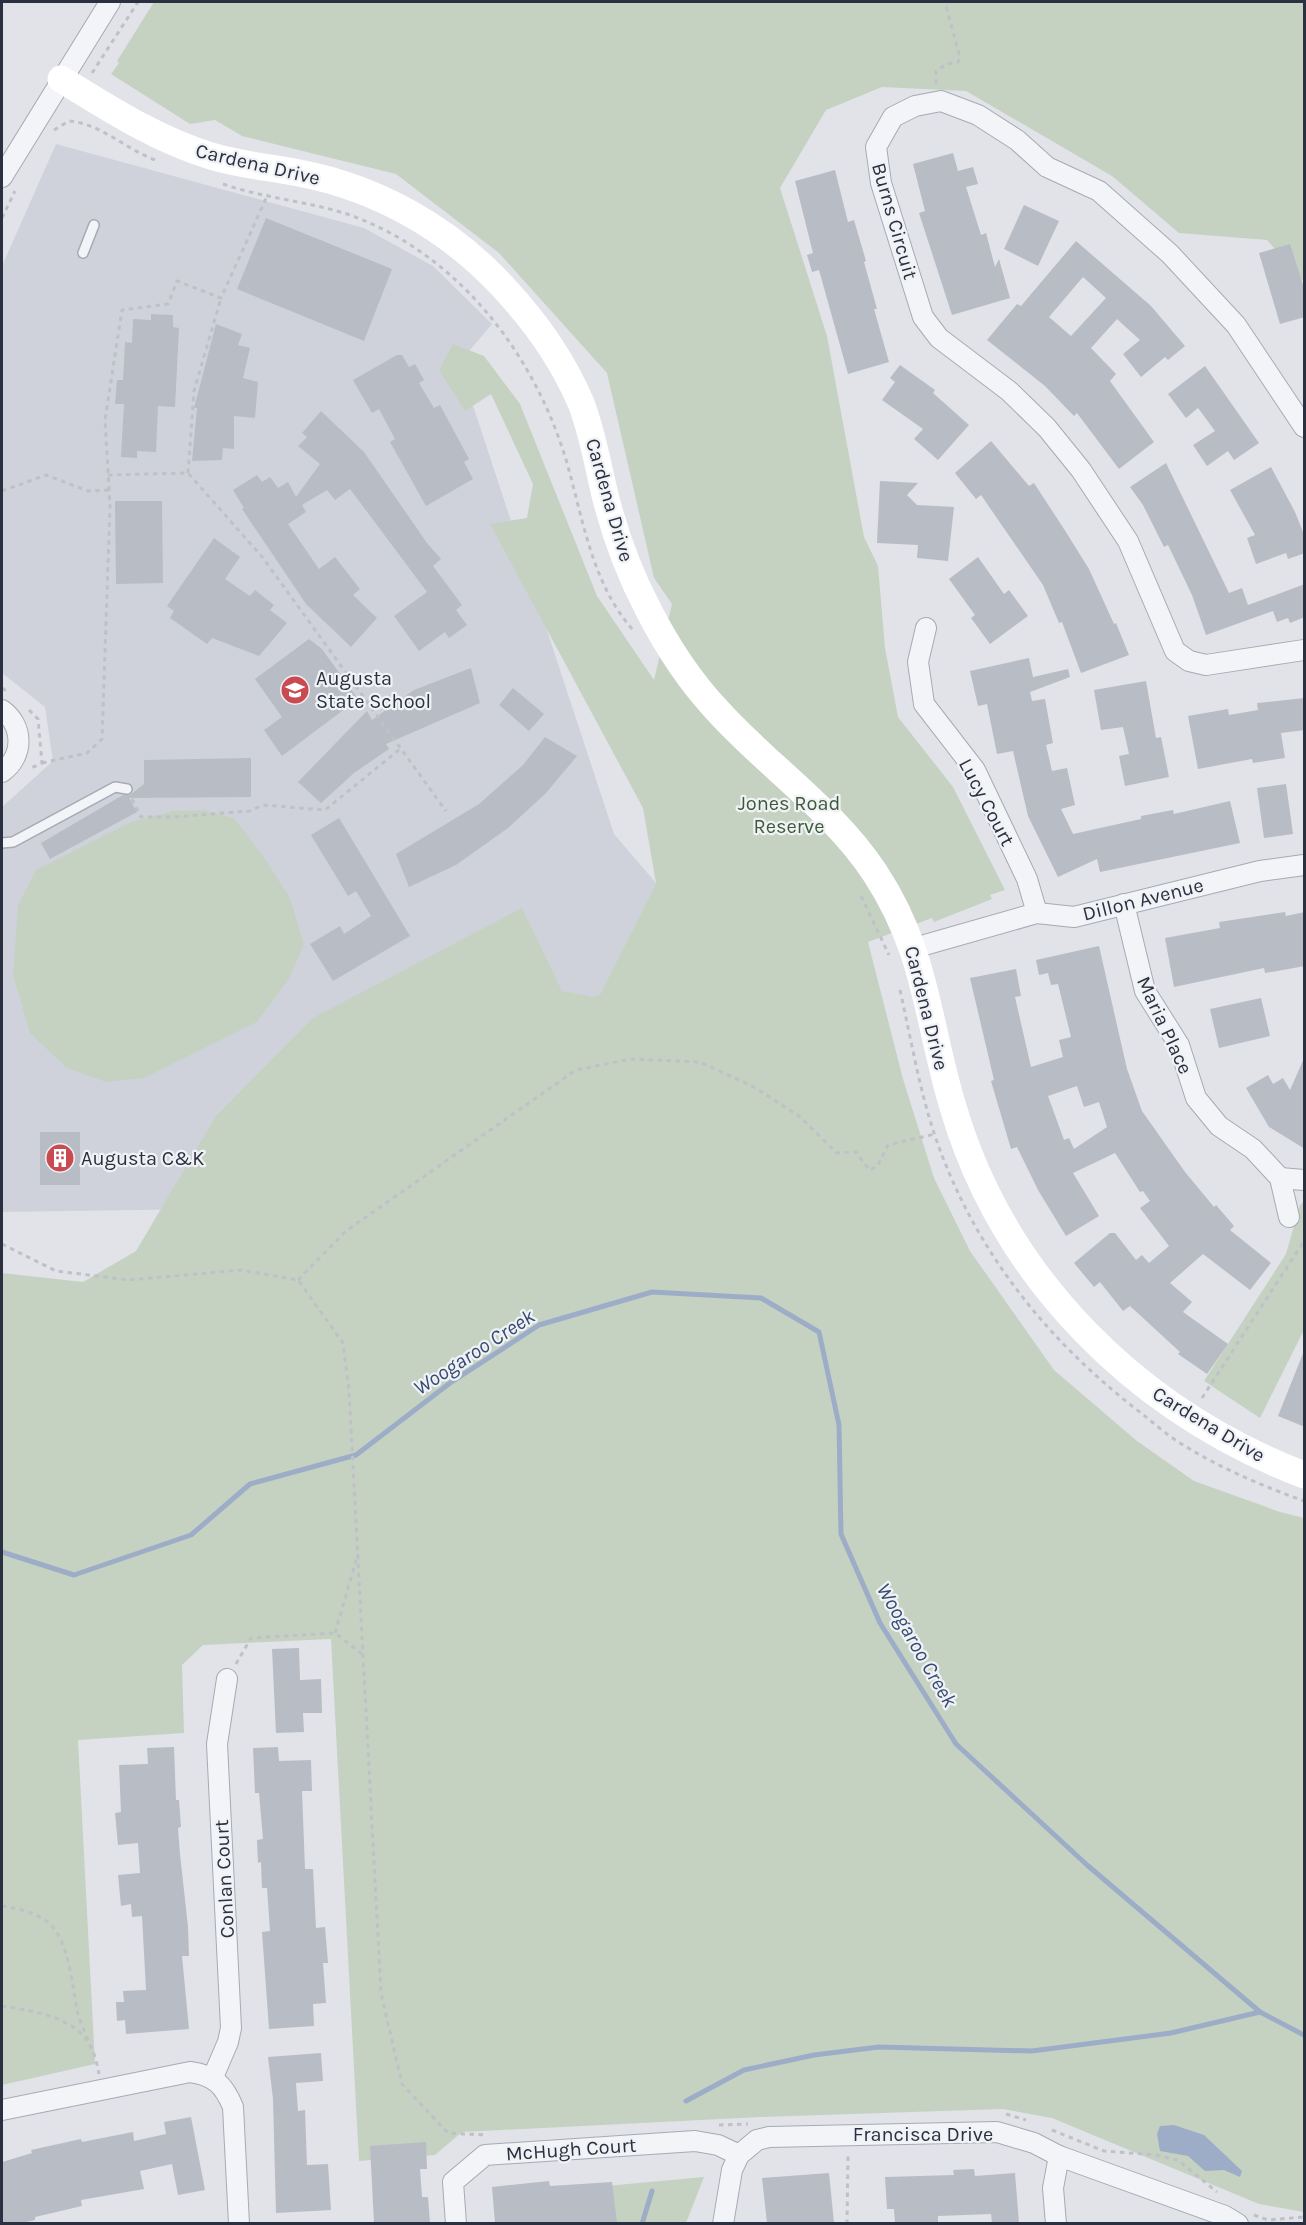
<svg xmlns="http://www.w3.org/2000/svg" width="1306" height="2225" viewBox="0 0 1306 2225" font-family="Karla,sans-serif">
	<rect width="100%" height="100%" fill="#e1e3e9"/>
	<polygon fill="#cfd2db" points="56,144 364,228 433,266 492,324 459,363 614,834 656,883 589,1016 274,1208 2,1212 2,807 53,761 45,707 2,673 2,266"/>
	<g fill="#c5d2c2">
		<polygon points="154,2 1304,2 1304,282 1267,240 1179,233 1112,176 966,91 882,87 826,110 780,188 827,336 864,537 878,566 885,648 898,717 953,787 1005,890 990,895 992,899 934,922 932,918 868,942 903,1079 934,1178 970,1251 1054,1370 1137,1441 1194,1481 1280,1512 1304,1518 1304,2212 1259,2204 1052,2118 1003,2109 761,2117 462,2132 435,2155 359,2161 331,1639 203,1645 182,1665 184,1733 78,1740 95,2064 2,2085 2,1273 83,1282 136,1251 216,1116 313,1018 522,908 562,991 594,997 600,994 656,883 643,808 490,524 527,518 533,484 491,394 465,411 439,370 453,344 484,356 520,404 597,596 654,680 672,604 654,578 607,373 499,253 396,174 242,136 215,120 190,124 111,74 119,63 117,61"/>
		<polygon points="203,810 234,818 265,859 290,898 304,945 288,980 257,1022 144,1078 106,1082 67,1068 30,1033 13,975 18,905 36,870 131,822 173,811"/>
		<polygon points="1304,1202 1304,1330 1260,1418 1204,1381 1286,1254 1300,1205"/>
		<polygon points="704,2177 686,2223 593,2224 606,2186"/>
	</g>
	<polygon fill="#9dadc7" points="1174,2125 1204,2135 1242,2171 1240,2177 1224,2170 1205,2171 1188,2156 1160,2151 1157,2134 1160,2126"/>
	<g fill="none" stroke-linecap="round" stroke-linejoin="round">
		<g stroke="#9dadc7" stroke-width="5">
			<polyline points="2,1552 74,1575 191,1535 250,1484 356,1455 450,1383 539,1325 652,1292 761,1298 819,1332 839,1425 841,1534 880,1623 956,1744 1087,1865 1260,2012 1304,2035"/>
			<polyline points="686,2101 744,2070 814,2055 879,2047 1032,2051 1171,2033 1260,2012"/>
			<polyline points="642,2224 652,2191"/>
		</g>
	</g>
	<g fill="#b8bcc5" fill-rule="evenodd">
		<polygon points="953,153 958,171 973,167 978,184 966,187 981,235 986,233 995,267 999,259 1010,298 952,315 919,213 925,211 913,164"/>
		<polygon points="835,170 848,222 854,220 866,261 864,262 877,309 874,309 889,362 848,374 819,270 812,272 807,255 813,253 795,181"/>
		<polygon points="1024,205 1059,221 1038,266 1004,249"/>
		<polygon points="266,218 392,269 364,341 237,289"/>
		<path d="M 1076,241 L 1151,306 L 1185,346 L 1168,360 L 1165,357 L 1141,377 L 1123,354 L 1140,340 L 1117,319 L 1091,348 L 1116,374 L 1110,381 L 1154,442 L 1119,469 L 1077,413 L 1074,416 L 1045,386 L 987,340 L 1017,304 L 1021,306 ZM 1083,277 L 1106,298 L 1071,336 L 1049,317 Z"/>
		<polygon points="1290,244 1305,291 1305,317 1280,324 1259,253"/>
		<polygon points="151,314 173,315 173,327 179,328 175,407 158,406 156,452 137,451 137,458 121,457 124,404 115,404 117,380 123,380 125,342 132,343 133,319 151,320"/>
		<polygon points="216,324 242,334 238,345 250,348 243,378 258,382 255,418 234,416 234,449 223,448 222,460 192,461 197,408 194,408"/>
		<polygon points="397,355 402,355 409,367 415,364 424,380 419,383 434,408 440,405 469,459 464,462 473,479 426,506 390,442 395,439 379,409 372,413 353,380"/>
		<polygon points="900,365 935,390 933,393 969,425 938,460 914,439 923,429 882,400 895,382 890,378"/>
		<polygon points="1205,366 1259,443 1234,460 1228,451 1207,466 1193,445 1215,431 1198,408 1186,418 1168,394"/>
		<polygon points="321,411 364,452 427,543 441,559 433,566 462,605 456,610 467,625 449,638 445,632 419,651 394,616 427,592 350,489 335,500 327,490 302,505 306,512 288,524 319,569 335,557 360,589 353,595 377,618 351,647 306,604 242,509 244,508 233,490 257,475 262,482 270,477 278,488 288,482 296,497 320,464 298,446 307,437 302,433"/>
		<polygon points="991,441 1029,486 1034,483 1064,529 1089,569 1114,624 1116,623 1129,655 1081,673 1062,622 1059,623 1043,585 981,495 976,499 955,473"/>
		<polygon points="1166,463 1229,593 1242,588 1248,605 1305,584 1305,617 1290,623 1288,618 1277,622 1273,611 1206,635 1192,595 1168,545 1164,547 1143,505 1130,487"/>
		<polygon points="1271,467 1295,512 1305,537 1305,553 1288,559 1286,553 1256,564 1247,538 1255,535 1230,490"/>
		<polygon points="880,481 918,483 907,495 917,505 954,507 948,561 917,558 918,545 877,543"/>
		<polygon points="115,501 162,501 163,583 116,584"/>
		<polygon points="214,538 240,557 225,579 250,596 255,590 274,605 270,610 287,623 259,656 212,638 207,644 170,618 174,611 167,606"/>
		<polygon points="978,557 1004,594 1009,590 1028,616 990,644 971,618 975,615 949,579"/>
		<polygon points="309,639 322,649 358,699 282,756 264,730 282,717 255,679"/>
		<polygon points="1029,658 1033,677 1068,669 1070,677 1030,692 1032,701 1045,699 1053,743 1046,745 1052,771 1067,768 1075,805 1061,809 1073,834 1141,819 1141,816 1173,810 1174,814 1230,801 1240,843 1100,872 1097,859 1058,877 1028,816 1013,751 997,754 987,704 978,706 970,671"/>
		<polygon points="471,668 480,703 386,744 389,749 354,773 321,803 298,782 367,711 372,720 414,690"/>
		<polygon points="1146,681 1156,738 1161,737 1169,777 1125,786 1119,756 1129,754 1123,727 1101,730 1094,690"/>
		<polygon points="513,688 544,714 529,731 499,705"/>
		<polygon points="1305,698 1305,730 1281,733 1285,758 1253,763 1252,759 1198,769 1188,716 1228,709 1229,715 1258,710 1257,703"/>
		<polygon points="545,737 577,756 546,793 508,828 456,865 409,887 396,854 479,804 523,765"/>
		<polygon points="251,758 251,797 129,798 137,812 50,859 41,843 123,795 130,795 144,784 144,760"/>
		<polygon points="1286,784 1293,834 1264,838 1257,788"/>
		<polygon points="339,818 410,936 333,981 310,944 340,926 344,934 371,916 356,891 348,896 311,835"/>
		<polygon points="1285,912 1286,916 1305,912 1305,966 1265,973 1264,968 1174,987 1165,938 1220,928 1219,922"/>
		<path d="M 1099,946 L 1127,1069 L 1142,1111 L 1185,1172 L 1214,1207 L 1216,1205 L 1234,1226 L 1230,1230 L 1271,1263 L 1250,1290 L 1203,1254 L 1170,1283 L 1192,1302 L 1183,1312 L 1228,1344 L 1207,1374 L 1178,1354 L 1180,1352 L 1130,1306 L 1123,1311 L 1100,1282 L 1094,1287 L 1074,1263 L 1110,1233 L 1115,1233 L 1136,1260 L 1142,1255 L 1149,1263 L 1169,1246 L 1140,1208 L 1150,1201 L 1143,1191 L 1140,1192 L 1115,1153 L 1073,1173 L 1099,1216 L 1066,1236 L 1038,1190 L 1017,1147 L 1011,1149 L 991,1081 L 994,1080 L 970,978 L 1016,969 L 1021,996 L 1015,997 L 1031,1067 L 1063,1057 L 1059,1040 L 1071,1037 L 1058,984 L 1051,985 L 1048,973 L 1039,975 L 1036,960 ZM 1077,1086 L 1084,1107 L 1099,1102 L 1107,1127 L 1074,1149 L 1069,1138 L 1064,1140 L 1048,1096 Z"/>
		<polygon points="1261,998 1270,1036 1219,1048 1210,1009"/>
		<polygon points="1305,1056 1305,1149 1269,1127 1246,1088 1268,1075 1273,1084 1283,1078 1290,1090"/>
		<rect x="40" y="1132" width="40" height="53"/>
		<polygon points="1304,1351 1305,1351 1305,1427 1278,1416"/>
		<polygon points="299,1648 300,1680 321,1679 322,1713 303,1713 304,1732 276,1733 272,1649"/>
		<polygon points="174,1747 176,1800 179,1800 181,1827 178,1828 180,1854 188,1927 189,1956 182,1956 189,2029 126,2034 125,2020 117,2021 116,2002 124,2002 123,1991 146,1990 142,1916 132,1917 131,1904 121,1906 118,1875 140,1873 138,1843 118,1845 115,1813 121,1812 119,1765 148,1764 147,1748"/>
		<polygon points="278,1747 279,1761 311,1760 312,1791 302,1791 305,1869 313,1869 316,1928 325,1927 328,1963 323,1963 326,2003 313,2004 314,2026 269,2029 262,1932 270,1931 267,1888 262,1888 261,1862 258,1863 257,1840 263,1839 259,1793 255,1793 253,1748"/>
		<polygon points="321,2053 323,2081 296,2083 298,2111 305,2110 307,2165 328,2164 331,2210 276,2213 273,2099 268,2057"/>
		<polygon points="191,2117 205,2190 178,2195 172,2164 140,2171 144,2189 81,2200 82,2206 35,2217 35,2220 22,2223 2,2223 2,2162 32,2153 31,2150 81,2139 82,2142 133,2132 134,2141 166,2134 164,2122"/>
		<polygon points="426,2142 427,2169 420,2169 422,2197 428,2197 430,2223 374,2223 370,2146"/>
		<polygon points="974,2169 975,2176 1015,2173 1019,2223 992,2223 991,2214 938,2216 938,2223 895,2223 894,2209 887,2209 885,2177 954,2175 953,2170"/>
		<polygon points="829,2173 834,2223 767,2223 762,2178"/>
		<polygon points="549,2181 550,2186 612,2182 617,2223 495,2223 492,2187"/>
	</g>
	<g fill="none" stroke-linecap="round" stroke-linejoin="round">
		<g stroke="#a6aab3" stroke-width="12">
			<g id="lane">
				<polyline points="83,253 94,225"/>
				<polyline points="2,843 13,842 115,787 127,789"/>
			</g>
		</g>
		<g stroke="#a6aab3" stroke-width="22">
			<g id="street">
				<polyline points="2,177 110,2"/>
				<polyline points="1304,427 1236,325 1170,254 1099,191 1047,167 1017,140 978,115 941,101 915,106 893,117 876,147 881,183 923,317 939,338 1009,391 1047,428 1081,470 1128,541 1175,651 1189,661 1206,665 1304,650"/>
				<polyline points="926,628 918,662 924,704 975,770 1027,879 1037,913"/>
				<path d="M 2,710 C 24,726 24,756 2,772"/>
				<polyline points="1124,904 1145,991 1179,1045 1196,1098 1219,1126 1253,1149 1280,1178 1289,1217"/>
				<polyline points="914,948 1037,913 1074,917 1260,871 1304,865"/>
				<polyline points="1280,1178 1304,1180"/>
				<polyline points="213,2077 228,2042 231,2028 217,1744 227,1679"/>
				<path d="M 2,2110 L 190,2072 C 214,2075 224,2085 233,2107 L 239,2224"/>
				<polyline points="456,2224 453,2182 485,2155 695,2141 718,2145 739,2155"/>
				<polyline points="723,2224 732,2170 739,2155 757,2140 769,2137 997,2132 1034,2143 1059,2156 1225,2216 1238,2224"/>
				<polyline points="1056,2224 1053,2188 1059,2156"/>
			</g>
		</g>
		<g stroke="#bfc1c7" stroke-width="3" stroke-dasharray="4.5 4.5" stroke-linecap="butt">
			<polyline points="92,73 138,2"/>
			<polyline points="936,84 936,71 947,64 958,62 960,58 945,2"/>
			<path d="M 54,130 L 69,121 C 100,123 128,151 158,161"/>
			<path d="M 223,184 C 263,198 306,201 347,214 C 457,252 535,354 567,463 C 583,519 592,584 633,630"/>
			<polyline points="2,218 15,191"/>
			<polyline points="188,473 194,391 221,298"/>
			<polyline points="108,475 188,473 263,558 446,811"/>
			<polyline points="2,491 46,475 88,491 109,490"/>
			<polyline points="2,688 8,692"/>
			<polyline points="29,710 38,719 42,763 29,769"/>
			<polyline points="42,763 87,753 102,739 110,506 105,420 122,310 168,304 177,281 221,298 268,194"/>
			<polyline points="132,799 141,817 173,817 250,811 263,805 325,810 400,749"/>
			<polyline points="861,896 889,955"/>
			<path d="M 900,990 C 911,1039 919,1088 935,1136 C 974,1250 1046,1340 1141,1413 C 1155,1424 1169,1437 1185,1446 C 1222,1469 1263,1486 1304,1501"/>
			<polyline points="2,1244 56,1271 129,1280 241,1270 298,1280 343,1343 349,1391 381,1993 402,2084 448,2133 486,2135"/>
			<polyline points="298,1280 346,1231 576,1070 631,1059 700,1062 754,1087 799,1116 837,1153 856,1152 869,1170 877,1167 888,1145 935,1134"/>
			<polyline points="1202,1398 1304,1241"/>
			<polyline points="335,1633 358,1554"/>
			<polyline points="236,1664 251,1638 335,1633 362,1654"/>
			<path d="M 2,1906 C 16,1908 33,1912 45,1920 C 69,1936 72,1984 77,2010 C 79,2020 84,2030 88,2040"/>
			<path d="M 2,2006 C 28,2010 72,2016 88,2042 C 94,2051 97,2063 99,2074"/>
			<polyline points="1006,2114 1026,2120"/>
			<polyline points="719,2125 748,2124"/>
			<polyline points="1052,2130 1104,2151 1156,2155 1178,2160 1217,2192"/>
			<polyline points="1254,2215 1268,2220 1304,2217"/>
			<polyline points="847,2224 848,2153"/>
		</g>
		<use href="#lane" stroke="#f3f4f7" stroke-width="9"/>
		<use href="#street" stroke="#f3f4f7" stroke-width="20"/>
		<path stroke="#fff" stroke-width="27" d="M 61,79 C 110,109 156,139 211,156 C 240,165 269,167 299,173 C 378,188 450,229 504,288 C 535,321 563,361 581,403 C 593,434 598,467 606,499 C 616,538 630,575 649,611 C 667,646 689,680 716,709 C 766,765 833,809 875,873 C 927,952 927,1021 953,1107 C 1004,1280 1138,1411 1304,1475"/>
	</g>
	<defs>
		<g id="school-disc" transform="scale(1.5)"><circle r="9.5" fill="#c94b51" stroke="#f0f2f6"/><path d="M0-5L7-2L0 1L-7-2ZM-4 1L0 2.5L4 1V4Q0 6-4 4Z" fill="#fff"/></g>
		<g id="building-disc" transform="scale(1.5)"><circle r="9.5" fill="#c94b51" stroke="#f0f2f6"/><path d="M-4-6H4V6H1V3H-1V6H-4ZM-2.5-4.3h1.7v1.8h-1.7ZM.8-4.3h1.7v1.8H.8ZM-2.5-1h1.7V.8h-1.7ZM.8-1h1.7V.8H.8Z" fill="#fff"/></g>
	</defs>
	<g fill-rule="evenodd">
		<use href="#school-disc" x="295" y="690"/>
		<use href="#building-disc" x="60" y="1158"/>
	</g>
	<g text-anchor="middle" stroke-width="4.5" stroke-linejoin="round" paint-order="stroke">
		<g font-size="20" fill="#2a3040" stroke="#f0f2f6">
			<text transform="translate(258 164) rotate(13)" y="7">Cardena Drive</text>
			<text transform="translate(895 221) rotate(74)" y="7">Burns Circuit</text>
			<text transform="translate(610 500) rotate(74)" y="7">Cardena Drive</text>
			<text transform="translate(987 802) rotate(62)" y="7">Lucy Court</text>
			<text transform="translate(1143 899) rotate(-14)" y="7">Dillon Avenue</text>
			<text transform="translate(927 1008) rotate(76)" y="7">Cardena Drive</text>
			<text transform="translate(1165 1025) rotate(65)" y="7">Maria Place</text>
			<text transform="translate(1209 1424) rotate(31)" y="7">Cardena Drive</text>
			<text transform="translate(224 1879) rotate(-93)" y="7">Conlan Court</text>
			<text x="923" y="2141">Francisca Drive</text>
			<text transform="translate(571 2149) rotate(-4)" y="7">McHugh Court</text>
		</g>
		<g font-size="20" fill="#2a3040" stroke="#f0f2f6" text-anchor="start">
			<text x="316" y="685">Augusta<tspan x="316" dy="23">State School</tspan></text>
			<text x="81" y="1165">Augusta C&amp;K</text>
		</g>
		<g font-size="20" fill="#3b5b38" stroke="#f0f2f6">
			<text x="789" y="810">Jones Road<tspan x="789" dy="23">Reserve</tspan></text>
		</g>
		<g font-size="21" font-style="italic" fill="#354b72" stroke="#f0f2f6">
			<text transform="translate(474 1352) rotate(-33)" y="7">Woogaroo Creek</text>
			<text transform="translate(917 1645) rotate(60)" y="7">Woogaroo Creek</text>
		</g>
	</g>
	<rect width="1306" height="2225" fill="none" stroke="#2a3040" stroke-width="6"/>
</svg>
